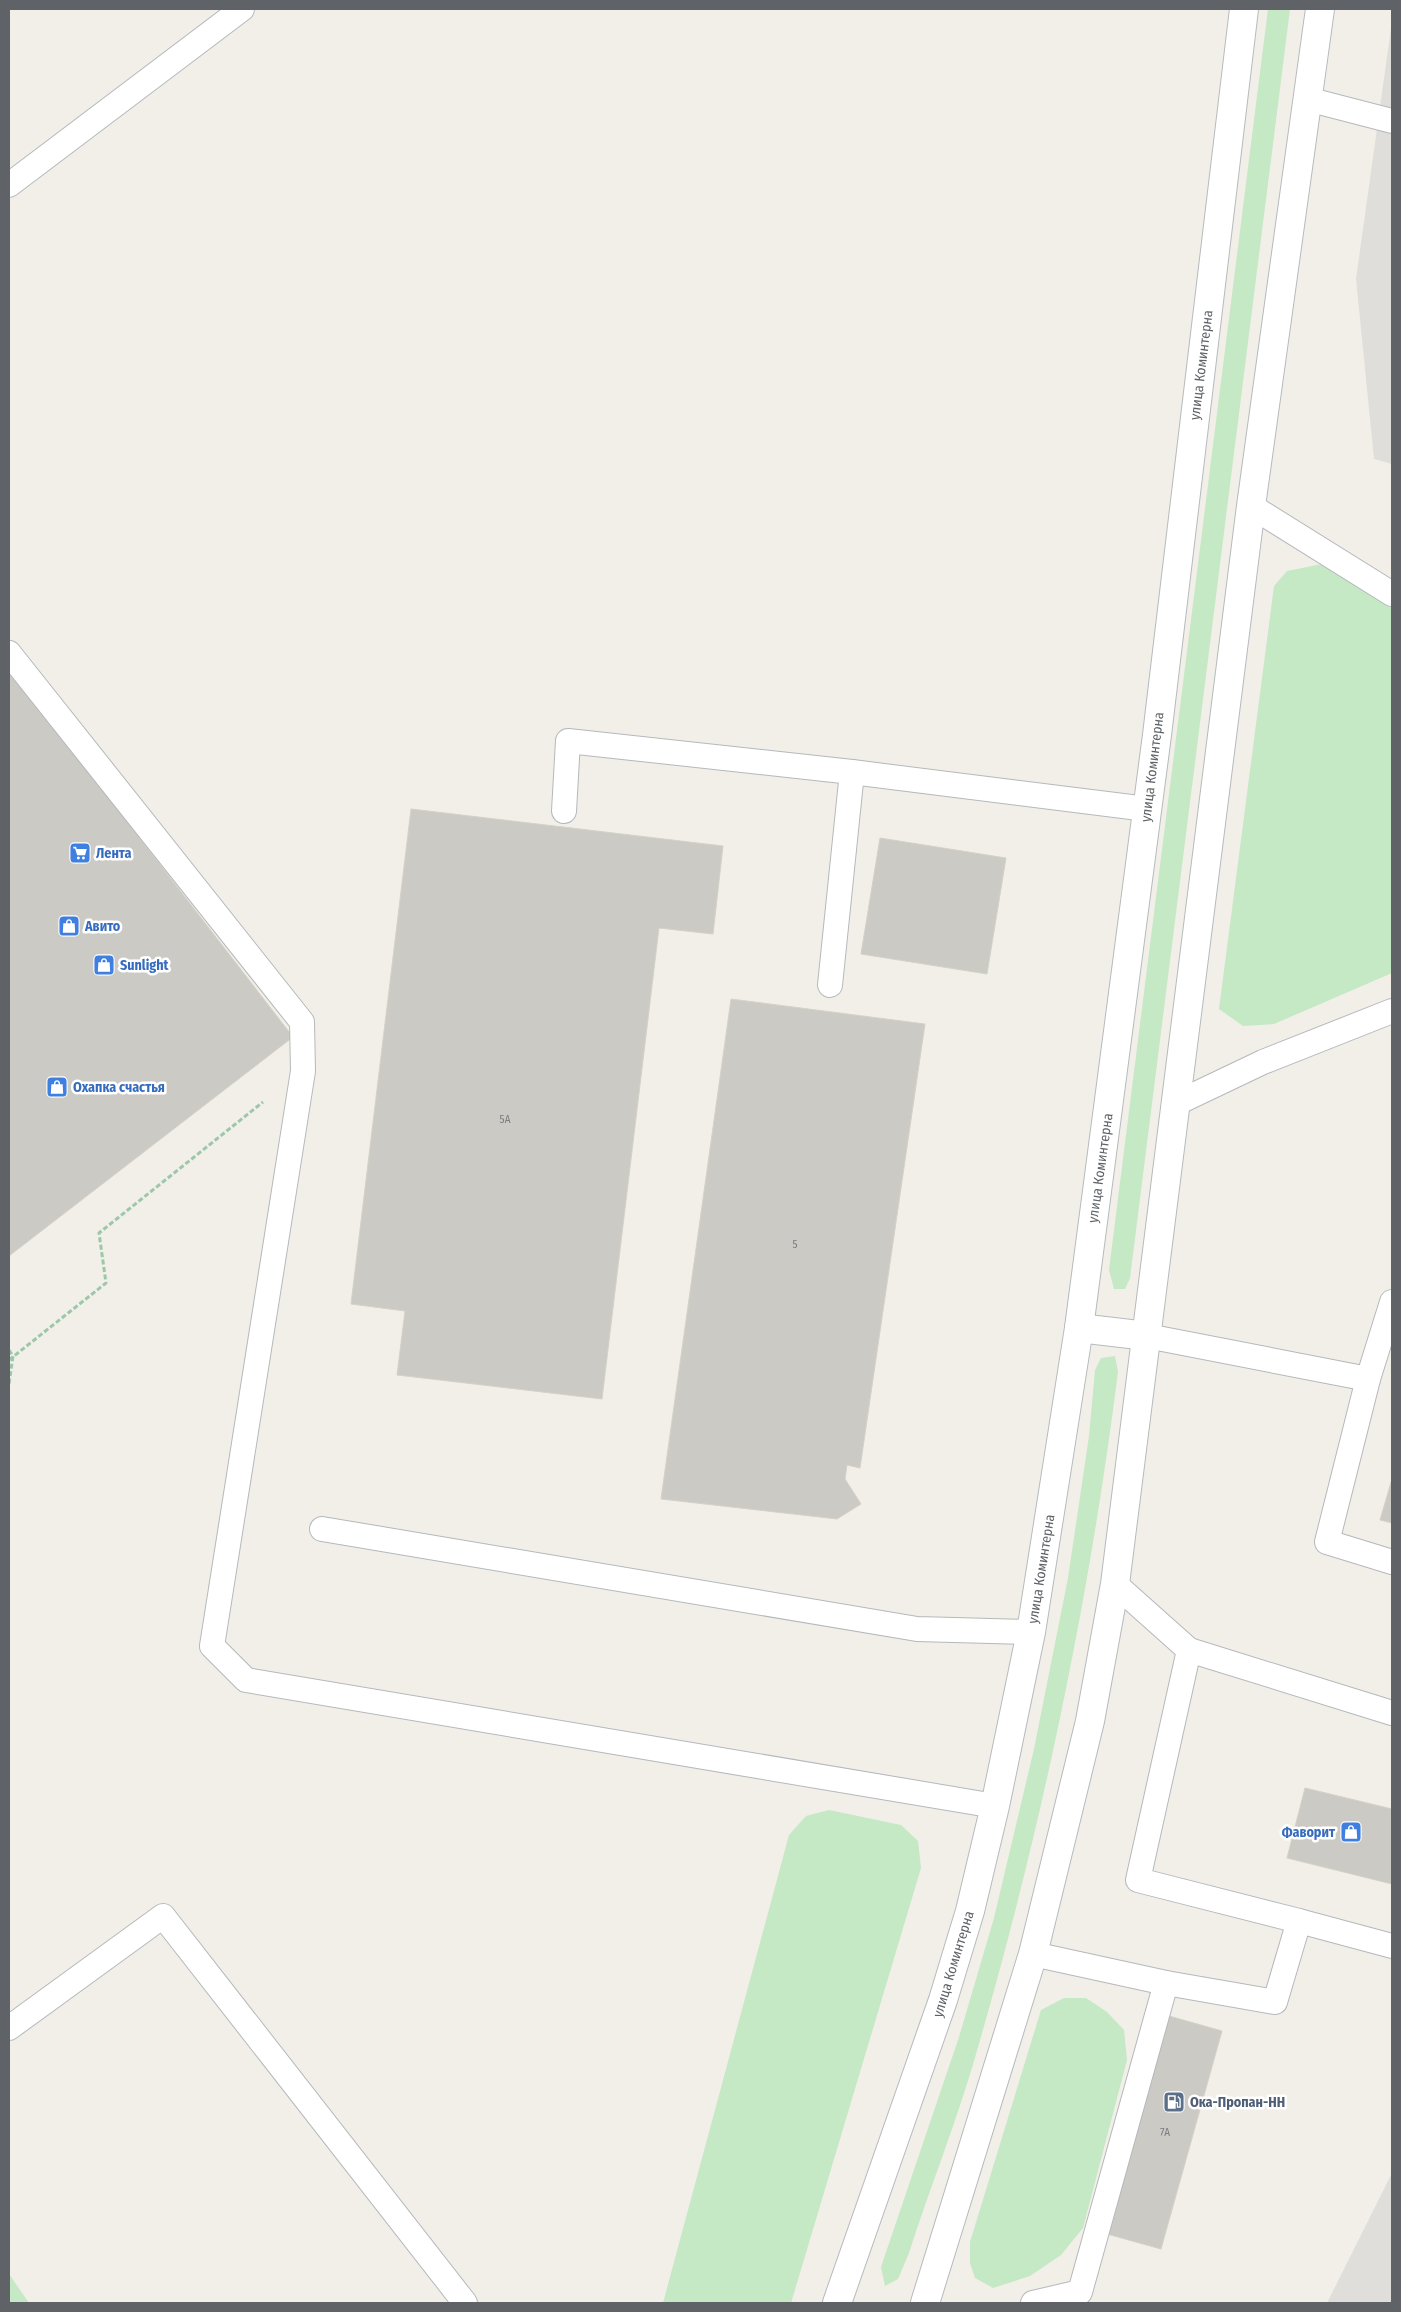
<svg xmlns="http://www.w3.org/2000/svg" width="1401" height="2312" viewBox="0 0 1401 2312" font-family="'Fira Sans Condensed',sans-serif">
	<rect width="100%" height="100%" fill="#f1efe8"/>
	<g fill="#e0deda">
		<polygon points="1392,21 1392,464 1374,459 1356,279"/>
		<polygon points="1392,2173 1392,2303 1327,2303"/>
	</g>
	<g fill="#c5e8c5">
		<polygon points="1268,9 1290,9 1130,1278 1125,1289 1114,1289 1109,1270"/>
		<polygon points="1322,564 1392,606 1392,973 1274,1024 1243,1026 1219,1009 1274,586 1287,571"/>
		<path d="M 1115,1356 L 1118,1372 C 1089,1602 1041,1831 976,2054 C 957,2121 930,2187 909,2253 L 898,2279 L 885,2286 L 881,2267 L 959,2037 L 994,1918 L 1034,1749 L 1068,1578 L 1089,1436 L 1095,1370 L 1101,1358 Z"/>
		<polygon points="829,1810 901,1825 918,1841 921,1868 791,2303 663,2303 789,1835 806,1816"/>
		<polygon points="1064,1998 1086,1998 1107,2012 1124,2030 1127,2060 1083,2228 1061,2255 1030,2276 993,2288 975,2278 970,2263 970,2242 1041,2010"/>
		<polygon points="9,2274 29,2303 9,2303"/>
	</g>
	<g fill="#cccac5" stroke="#d6d1c6">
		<polygon points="9,669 293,1037 9,1256"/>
		<polygon points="411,809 723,846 713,934 659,928 602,1399 397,1375 405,1311 351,1304"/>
		<polygon points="880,838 1006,858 987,974 861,954"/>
		<polygon points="731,999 925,1024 860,1468 847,1465 845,1479 861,1504 837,1519 661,1499"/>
		<polygon points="1392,1479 1392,1523 1380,1520"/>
		<polygon points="1305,1788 1392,1809 1392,1884 1287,1858"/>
		<polygon points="1169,2016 1222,2031 1161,2249 1107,2234"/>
	</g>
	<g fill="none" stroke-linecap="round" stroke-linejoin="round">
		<g stroke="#b5b8bc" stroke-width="26">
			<g id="service">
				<polyline points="1307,99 1392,121"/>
				<polyline points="9,185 242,9"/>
				<polyline points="1251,506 1392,594"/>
				<polyline points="9,653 302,1022 303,1071 212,1646 246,1680 995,1806"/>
				<polyline points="564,811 568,741 852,772"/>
				<polyline points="830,985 852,772 1147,809"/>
				<polyline points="1177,1103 1263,1062 1392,1011"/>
				<polyline points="1392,1302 1368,1379 1327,1542 1392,1562"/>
				<polyline points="1147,1336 1368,1379"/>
				<polyline points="322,1529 917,1629 1031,1632"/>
				<polyline points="1189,1650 1392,1713"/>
				<polyline points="1299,1921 1392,1946"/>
				<polyline points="1033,1954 1166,1983 1275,2002 1299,1921 1138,1880 1189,1650 1115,1584"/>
				<polyline points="9,2028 163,1916 465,2303"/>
				<polyline points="1033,2303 1080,2292 1166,1983"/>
			</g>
		</g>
		<g stroke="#b6babf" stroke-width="30">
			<g id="secondary">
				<polyline points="1079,1328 1147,1336"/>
				<polyline points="837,2303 943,2000 970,1911 995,1806 1031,1632 1079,1328 1157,735 1244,9"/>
				<polyline points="925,2303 1033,1954 1090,1721 1115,1584 1251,506 1320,9"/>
			</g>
		</g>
		<g stroke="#9cc7a9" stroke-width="3" stroke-dasharray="5 2.5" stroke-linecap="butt">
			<polyline points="9,1350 13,1356 9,1384"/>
			<polyline points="9,1360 106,1283 99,1233 263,1102"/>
		</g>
		<use href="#service" stroke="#fff" stroke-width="24"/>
		<use href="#secondary" stroke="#fff" stroke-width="28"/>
	</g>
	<defs>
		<g id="supermarket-square" transform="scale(1.125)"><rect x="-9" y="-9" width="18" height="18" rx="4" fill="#3f7fe0" stroke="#fff"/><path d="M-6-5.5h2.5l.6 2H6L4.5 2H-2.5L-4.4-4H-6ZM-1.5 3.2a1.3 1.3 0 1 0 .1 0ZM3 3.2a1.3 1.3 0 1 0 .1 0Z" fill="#fff"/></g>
		<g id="shop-square" transform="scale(1.125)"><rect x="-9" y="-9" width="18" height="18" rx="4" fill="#3f7fe0" stroke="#fff"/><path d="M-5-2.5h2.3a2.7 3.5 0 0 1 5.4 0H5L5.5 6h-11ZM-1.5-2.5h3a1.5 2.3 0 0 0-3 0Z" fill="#fff"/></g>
		<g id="fuel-square" transform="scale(1.125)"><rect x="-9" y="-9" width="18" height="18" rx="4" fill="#5c6f8a" stroke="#fff"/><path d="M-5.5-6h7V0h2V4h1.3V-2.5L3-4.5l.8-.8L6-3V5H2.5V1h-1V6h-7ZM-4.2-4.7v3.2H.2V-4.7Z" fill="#fff"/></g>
	</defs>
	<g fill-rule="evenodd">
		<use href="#supermarket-square" x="80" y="853"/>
		<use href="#shop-square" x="69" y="926"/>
		<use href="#shop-square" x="104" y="965"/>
		<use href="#shop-square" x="57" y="1087"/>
		<use href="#shop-square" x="1351" y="1832"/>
		<use href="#fuel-square" x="1174" y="2102"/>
	</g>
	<g text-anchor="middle" stroke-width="5" stroke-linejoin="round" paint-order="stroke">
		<g font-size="11" fill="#7a7d7f">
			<text x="505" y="1123">5А</text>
			<text x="795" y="1248">5</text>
			<text x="1165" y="2136">7А</text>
		</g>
		<g font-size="14" fill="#5f6368" stroke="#fff">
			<text transform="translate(1201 365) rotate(-83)" y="5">улица Коминтерна</text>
			<text transform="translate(1152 767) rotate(-83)" y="5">улица Коминтерна</text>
			<text transform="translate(1100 1168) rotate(-82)" y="5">улица Коминтерна</text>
			<text transform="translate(1041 1569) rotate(-81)" y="5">улица Коминтерна</text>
			<text transform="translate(953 1964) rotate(-73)" y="5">улица Коминтерна</text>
		</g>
		<g font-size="14" font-weight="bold" fill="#366cbe" stroke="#fff" text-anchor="start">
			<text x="96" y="858">Лента</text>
			<text x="85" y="931">Авито</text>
			<text x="120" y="970">Sunlight</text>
			<text x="73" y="1092">Охапка счастья</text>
			<text x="1335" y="1837" text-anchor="end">Фаворит</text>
		</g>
		<g font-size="14" font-weight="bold" fill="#4e5e75" stroke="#fff" text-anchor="start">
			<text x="1190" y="2107">Ока-Пропан-НН</text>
		</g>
	</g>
	<rect width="1401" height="2312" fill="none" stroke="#5f6368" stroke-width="20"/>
</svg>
